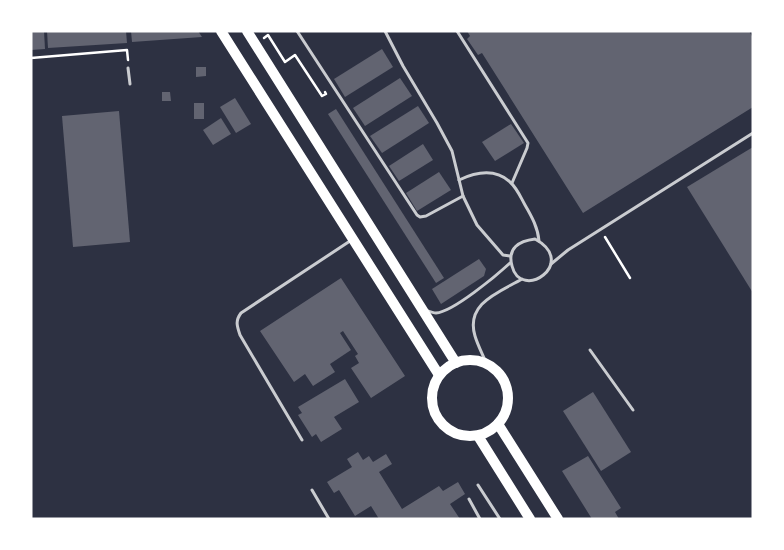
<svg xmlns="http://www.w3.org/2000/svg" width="784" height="550" viewBox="0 0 784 550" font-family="'DM Sans',sans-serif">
	<rect width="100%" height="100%" fill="#2d3142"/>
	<g fill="#626471">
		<polygon points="31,31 44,31 45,49 31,50"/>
		<polygon points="47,31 126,31 127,43 48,48"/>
		<polygon points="131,31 198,31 202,37 132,42"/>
		<polygon points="467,31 749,31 753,38 753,107 583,213 482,53 478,55 467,39 470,36"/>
		<polygon points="382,49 393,67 345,97 334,79"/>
		<polygon points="196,67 206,67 206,76 196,77"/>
		<polygon points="400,78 412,96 365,126 353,108"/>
		<polygon points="162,92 170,92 171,101 162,101"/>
		<polygon points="235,98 251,124 236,133 220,107"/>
		<rect x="194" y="103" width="10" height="16"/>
		<polygon points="418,106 429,123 382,153 370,136"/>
		<polygon points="336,109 444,278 436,283 328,114"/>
		<polygon points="119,111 130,242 73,247 62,116"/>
		<polygon points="221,118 231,134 213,145 203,130"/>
		<polygon points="511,124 524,143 495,161 482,142"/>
		<polygon points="423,144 433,160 399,181 389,166"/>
		<polygon points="753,147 753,293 687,187"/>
		<polygon points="439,172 451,190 417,211 406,193"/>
		<polygon points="479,259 486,269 484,276 441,304 432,289"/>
		<polygon points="341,278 405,376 371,398 351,368 359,363 355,356 358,354 343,331 340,333 351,350 330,364 335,372 313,386 305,374 294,382 260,331"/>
		<polygon points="345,379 359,402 334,417 342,429 321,442 316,434 312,437 298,415 302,413 298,407"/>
		<polygon points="593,392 631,452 601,471 563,411"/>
		<polygon points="358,452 363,460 369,456 373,462 386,454 392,464 379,472 402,509 439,486 443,491 458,482 465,494 450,504 460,519 379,519 371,506 355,516 339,490 334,493 327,482 352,467 347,459"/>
		<polygon points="588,456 621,508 615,512 619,519 592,519 562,471"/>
	</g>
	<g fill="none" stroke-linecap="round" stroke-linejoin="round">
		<g stroke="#fff" stroke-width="2.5">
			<polyline points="264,38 268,35 285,62 295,55 322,96 326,94 325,92"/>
			<polyline points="31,58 127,50 128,60"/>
			<polyline points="605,237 630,278"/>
		</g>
		<g stroke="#caccd0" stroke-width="3">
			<polyline points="297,31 417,215 420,217 426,216 463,196"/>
			<polyline points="385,31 403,66 437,123 452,151 463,196 477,225 503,255 510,256"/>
			<polyline points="457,31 528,143 527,148 512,183"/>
			<polyline points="128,68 130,84"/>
			<path d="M 459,180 C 476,172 495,168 510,182 C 517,188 521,198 525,205 C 532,217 538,228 539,241"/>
			<path d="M 535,239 C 579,263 521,302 512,266 C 507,248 519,241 535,239 Z"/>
			<polyline points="551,264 568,250 753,133"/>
			<path d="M 425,310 C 428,311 433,313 436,313 C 453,312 497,275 510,263"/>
			<polyline points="590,350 633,410"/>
			<path d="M 487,365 C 483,355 478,346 475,336 C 465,303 500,292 522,279"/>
			<path d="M 302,440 L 240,335 C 237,326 235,321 241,313 L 350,241"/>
			<polyline points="478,485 500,519"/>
			<polyline points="312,490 329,519"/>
			<polyline points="469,499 480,519"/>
		</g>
		<g stroke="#fff" stroke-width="10">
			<polyline points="221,31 439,375"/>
			<polyline points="247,31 456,363"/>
			<circle cx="470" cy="398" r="38"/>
			<polyline points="498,424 558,519"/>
			<polyline points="478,436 530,519"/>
		</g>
	</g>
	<rect width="784" height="550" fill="none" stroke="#ffffff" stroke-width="65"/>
</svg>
